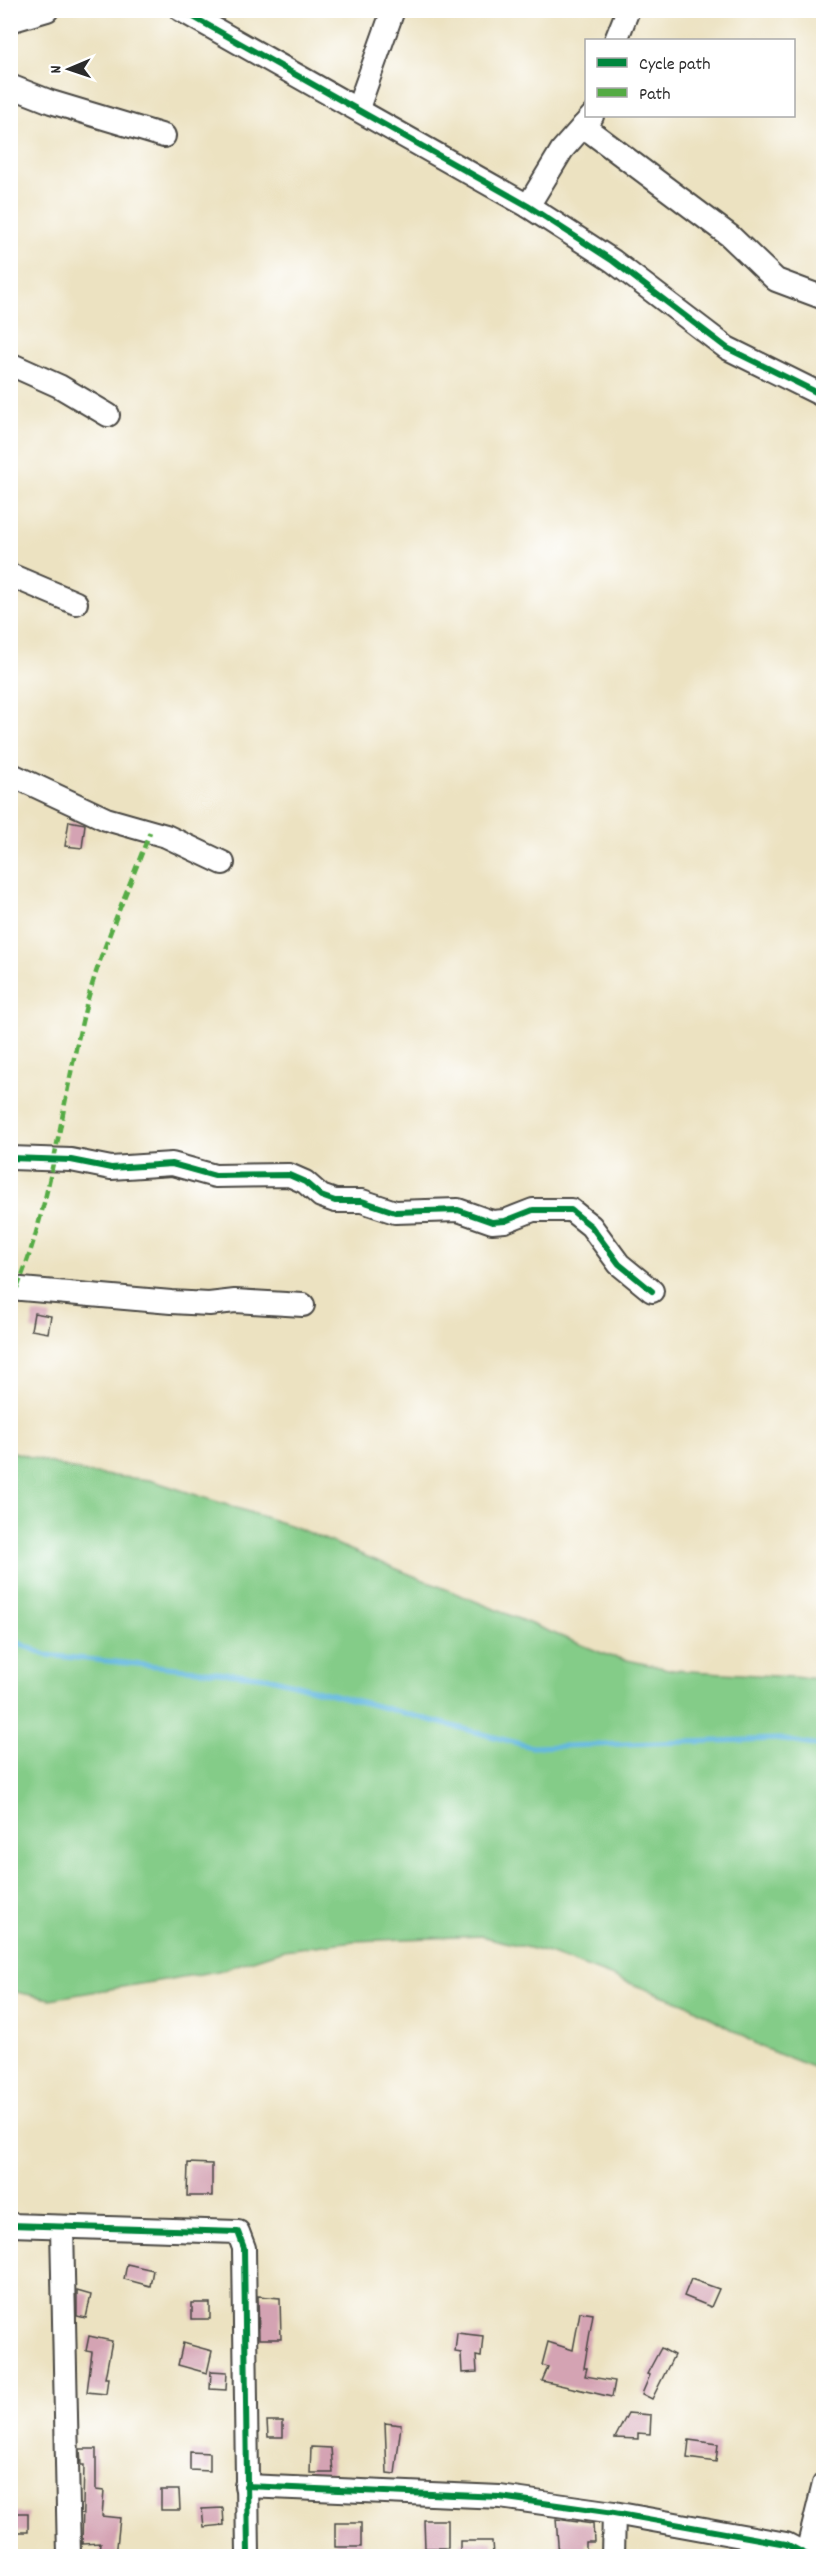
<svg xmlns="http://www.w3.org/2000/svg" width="834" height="2567" viewBox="0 0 834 2567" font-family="Dekko,sans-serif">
	<rect width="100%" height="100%" fill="#fff"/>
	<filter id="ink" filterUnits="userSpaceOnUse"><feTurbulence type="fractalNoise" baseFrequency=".0167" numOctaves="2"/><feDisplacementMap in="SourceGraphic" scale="12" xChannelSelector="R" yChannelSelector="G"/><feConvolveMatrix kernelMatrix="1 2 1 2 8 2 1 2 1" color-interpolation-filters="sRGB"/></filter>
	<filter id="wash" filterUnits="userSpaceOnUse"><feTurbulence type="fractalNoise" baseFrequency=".008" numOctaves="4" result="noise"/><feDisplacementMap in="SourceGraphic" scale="24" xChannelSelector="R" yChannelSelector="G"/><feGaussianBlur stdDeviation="1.35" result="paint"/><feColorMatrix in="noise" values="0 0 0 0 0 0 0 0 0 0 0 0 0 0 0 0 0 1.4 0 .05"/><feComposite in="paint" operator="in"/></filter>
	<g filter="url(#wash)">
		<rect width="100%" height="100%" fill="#ece2c1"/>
		<polygon fill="#84cc88" stroke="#587c5a" stroke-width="1.5" points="10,1451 86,1473 150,1480 292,1526 609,1656 673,1670 823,1679 823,2071 763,2048 691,2006 549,1953 481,1936 354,1941 284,1950 218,1971 50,1999 11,1991"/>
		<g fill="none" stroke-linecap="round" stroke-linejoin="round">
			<polyline stroke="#63b8e0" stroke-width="5" points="10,1639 46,1655 267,1677 532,1747 779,1739 824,1747"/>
		</g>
		<g id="blocks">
			<g fill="#d4a3b3">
				<polygon points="69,821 85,824 82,848 65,846"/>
				<polygon points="34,1313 51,1316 48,1333 31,1330"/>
				<polygon points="188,2163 212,2164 212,2196 187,2196"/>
				<polygon points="127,2264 153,2270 150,2286 124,2279"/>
				<polygon points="691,2279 719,2289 711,2307 684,2296"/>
				<polygon points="77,2291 91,2295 86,2318 77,2316"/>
				<polygon points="258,2296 280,2298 281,2339 259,2339"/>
				<rect x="192" y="2303" width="18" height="16"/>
				<polygon points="580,2312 593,2314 584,2368 587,2368 585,2376 615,2381 612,2397 542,2381 548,2367 542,2365 548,2342 573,2350"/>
				<polygon points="457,2333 483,2336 481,2357 476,2356 477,2372 462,2373 461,2353 455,2352"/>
				<polygon points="89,2336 112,2341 105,2378 108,2378 106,2394 87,2392 92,2352 86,2351"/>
				<polygon points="183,2343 212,2351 207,2373 178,2365"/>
				<polygon points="661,2348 674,2355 652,2399 642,2394 650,2375 647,2374"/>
				<polygon points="211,2371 227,2372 226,2390 210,2389"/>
				<polygon points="628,2413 651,2415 650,2434 638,2433 638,2439 615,2438"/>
				<polygon points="267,2421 283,2421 283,2437 268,2437"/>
				<polygon points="385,2423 401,2425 395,2474 387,2473"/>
				<polygon points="689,2440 718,2444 716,2462 687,2458"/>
				<polygon points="311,2447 331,2448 333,2473 310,2473"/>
				<polygon points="80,2449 96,2449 96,2490 104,2491 102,2516 120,2518 116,2556 99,2556 101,2543 82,2544 84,2465 81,2465"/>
				<polygon points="190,2452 210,2453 210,2471 190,2470"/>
				<polygon points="161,2490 179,2490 180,2510 161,2510"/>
				<polygon points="223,2508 224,2525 204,2527 202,2509"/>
				<rect x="10" y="2513" width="18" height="19"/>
				<polygon points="556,2519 593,2524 594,2542 586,2542 586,2556 559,2556"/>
				<polygon points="424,2520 448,2520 448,2548 425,2548"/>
				<rect x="335" y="2523" width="26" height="24"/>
				<polygon points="460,2541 492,2541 493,2556 460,2556"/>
			</g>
		</g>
	</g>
	<g filter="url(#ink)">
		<use href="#blocks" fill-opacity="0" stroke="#484642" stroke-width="1.5"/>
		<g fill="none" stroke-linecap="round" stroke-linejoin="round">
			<g stroke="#484642" stroke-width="26">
				<g id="minor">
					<polyline points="181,10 528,206 613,261 727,348 824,396"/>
					<polyline points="10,21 47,10"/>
					<polyline points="616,40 628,10"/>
					<polyline points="10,86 51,102 164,136"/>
					<polyline points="358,108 393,10"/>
					<polyline points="583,126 730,236 776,280 824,298"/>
					<polyline points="528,206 562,150 592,116"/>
					<polyline points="10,364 59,386 108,415"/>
					<polyline points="10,575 76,603"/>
					<polyline points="10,774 106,819 166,836 223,863"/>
					<polyline points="10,1158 71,1160 111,1168 172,1164 215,1176 289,1175 305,1182 321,1196 335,1201 362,1201 395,1212 458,1210 492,1222 505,1221 533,1210 571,1210 591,1226 619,1264 652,1291"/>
					<polyline points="10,1288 171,1302 209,1304 235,1301 303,1305"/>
					<polyline points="10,2225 238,2232 244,2248 248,2556"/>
					<polyline points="62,2227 69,2556"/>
					<polyline points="246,2486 500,2497 614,2513 786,2544 809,2556"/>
					<polyline points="807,2553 824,2484"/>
					<polyline points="613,2556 614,2513"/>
				</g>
			</g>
			<use href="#minor" stroke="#fff" stroke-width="22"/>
			<path stroke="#54ab44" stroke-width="4.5" stroke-dasharray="9 4.5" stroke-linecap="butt" d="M 17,1288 C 54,1197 62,1097 87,1002 C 103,944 129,888 150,832"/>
			<g stroke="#fff" stroke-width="10">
				<g id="cycleway">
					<polyline points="181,10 528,206 613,261 727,348 824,396"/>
					<polyline points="10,1158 71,1160 111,1168 172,1164 215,1176 289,1175 305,1182 321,1196 335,1201 362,1201 395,1212 458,1210 492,1222 505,1221 533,1210 571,1210 591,1226 619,1264 652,1291"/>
					<polyline points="10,2225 238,2232 244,2248 248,2556"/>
					<polyline points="246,2486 500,2497 614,2513 786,2544 809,2556"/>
				</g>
			</g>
			<use href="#cycleway" stroke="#00873e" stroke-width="6"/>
		</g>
	</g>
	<rect width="834" height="2567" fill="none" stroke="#fff" stroke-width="36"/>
	<rect x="585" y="39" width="210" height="78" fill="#ffffff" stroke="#aaaaaa" stroke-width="1.5"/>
	<rect x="597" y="58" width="30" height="9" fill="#00873e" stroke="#aaaaaa" stroke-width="1.5"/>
	<text x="639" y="69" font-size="18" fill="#2b2b2b">Cycle path</text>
	<rect x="597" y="88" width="30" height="9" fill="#54ab44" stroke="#aaaaaa" stroke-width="1.5"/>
	<text x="639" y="99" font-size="18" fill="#2b2b2b">Path</text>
	<g transform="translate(69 69) rotate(268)" stroke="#ffffff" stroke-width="4.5" paint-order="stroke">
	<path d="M0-4.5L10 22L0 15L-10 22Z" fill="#2b2b2b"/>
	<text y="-9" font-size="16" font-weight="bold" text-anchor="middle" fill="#2b2b2b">N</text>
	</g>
</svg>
